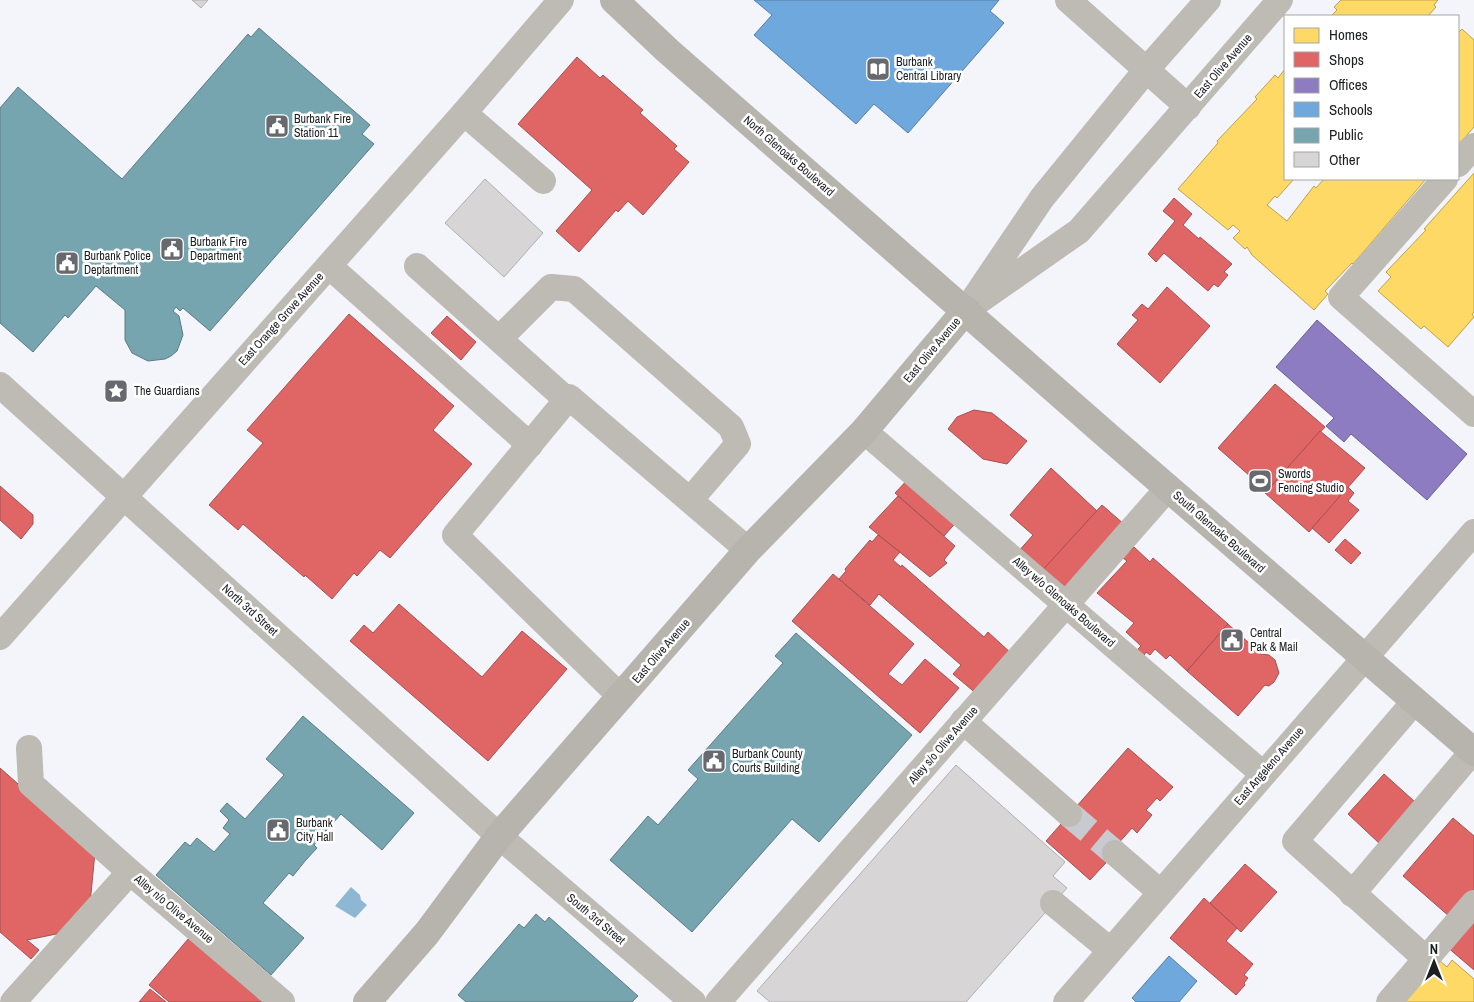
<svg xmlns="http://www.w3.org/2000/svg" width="1474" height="1002" viewBox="0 0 1474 1002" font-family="'Archivo Narrow',sans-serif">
	<rect width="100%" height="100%" fill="#f4f5fa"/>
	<polygon fill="#8eb7d3" points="351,887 360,895 361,900 367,905 355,918 335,906"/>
	<g fill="#ffd966" stroke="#bba152">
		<polygon points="1341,0 1438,0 1434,5 1436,7 1428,16 1331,16 1337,10 1334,7"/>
		<polygon points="1462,29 1474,40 1474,127 1458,145 1458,33"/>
		<polygon points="1285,69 1285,179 1294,179 1277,198 1275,196 1267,205 1287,221 1314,186 1316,188 1324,179 1426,179 1353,264 1352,263 1325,291 1328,294 1314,310 1252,255 1247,247 1245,249 1233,238 1240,231 1233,225 1228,230 1178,189 1218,143 1217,141 1257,99 1255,97 1275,75 1278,78"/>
		<polygon points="1474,173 1474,312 1472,314 1474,317 1448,347 1424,326 1421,329 1378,291 1391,277 1386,272 1426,230 1424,229"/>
		<polygon points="1438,959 1447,967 1452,960 1474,979 1474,1002 1400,1002"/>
	</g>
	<g fill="#e06666" stroke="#a55052">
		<polygon points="577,57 600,78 603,75 643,110 640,113 677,146 674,149 689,162 643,215 628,201 618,212 616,210 579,252 556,231 592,190 518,124"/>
		<polygon points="1174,198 1192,214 1183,225 1199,239 1200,237 1232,264 1224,272 1228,275 1218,287 1214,284 1208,291 1164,253 1156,262 1148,254 1175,221 1163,211"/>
		<polygon points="1167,287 1210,326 1160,383 1117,344 1138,320 1132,315 1142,304 1148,309"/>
		<polygon points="349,314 454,406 433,430 472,464 390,558 380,550 357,576 354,573 332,599 305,575 304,577 243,524 238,530 209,505 263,443 247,430"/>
		<polygon points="447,316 476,342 461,360 431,333"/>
		<polygon points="1275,384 1325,427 1267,491 1218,448"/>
		<polygon points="974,410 992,413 1027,441 1007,464 983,459 948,429 957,417"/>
		<polygon points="1320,431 1365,468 1309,532 1265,493"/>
		<polygon points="1051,468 1097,511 1040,573 1017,553 1033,535 1010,515"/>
		<polygon points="911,476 960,518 944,536 895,493"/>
		<polygon points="0,486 33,515 33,524 21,539 0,520"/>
		<polygon points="1348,487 1354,493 1348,501 1359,510 1329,543 1312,528"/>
		<polygon points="898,496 955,546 944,560 947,563 930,577 869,527"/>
		<polygon points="1102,505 1125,525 1063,594 1040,573"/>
		<polygon points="878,535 900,552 893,560 901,567 902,565 984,637 988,632 1013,655 978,695 953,674 961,665 879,594 870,605 839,579 846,571 845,569 870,540 872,542"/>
		<polygon points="1345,539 1361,553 1351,564 1335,550"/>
		<polygon points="1134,547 1150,562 1153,558 1228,624 1187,671 1170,655 1166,659 1155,649 1150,655 1146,652 1143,657 1136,651 1141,646 1126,632 1134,623 1097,593 1127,561 1123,558"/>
		<polygon points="833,574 914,644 888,674 902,685 925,659 959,688 920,733 792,621"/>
		<polygon points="399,604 482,677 522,631 567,669 488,761 350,641 364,625 373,633"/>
		<polygon points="1228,624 1261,654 1269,655 1275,660 1279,673 1274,682 1269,686 1265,685 1238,716 1187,671"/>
		<polygon points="1128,748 1173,787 1160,801 1157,798 1146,810 1152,815 1137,833 1132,828 1116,846 1115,853 1090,880 1046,841"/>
		<polygon points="0,768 95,852 90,904 66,932 27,940 39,950 31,959 0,932"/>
		<polygon points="1384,774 1414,801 1380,844 1348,814"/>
		<polygon points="1453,818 1474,836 1474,889 1450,917 1403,876"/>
		<polygon points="1245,864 1277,892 1241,932 1210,903"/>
		<polygon points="1204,898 1237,928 1226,941 1253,964 1244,975 1248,978 1244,983 1245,985 1236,995 1170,938"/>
		<polygon points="1474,914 1474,970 1446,946"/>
		<polygon points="189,938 262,1002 169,1002 149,985"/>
		<polygon points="150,989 166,1002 139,1002"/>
	</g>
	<polygon fill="#8e7cc3" stroke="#6c6093" points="1317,320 1467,454 1427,500 1351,434 1344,442 1326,426 1334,418 1276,367"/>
	<g fill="#6fa8dc" stroke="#567fa4">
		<polygon points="754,0 999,0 990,11 1004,23 908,133 874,104 856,124 754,35 772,15"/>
		<polygon points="1169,956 1197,981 1179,1002 1136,1002 1132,998"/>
	</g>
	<g fill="#76a5af" stroke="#5b7c85">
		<polygon points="259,28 370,125 362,134 374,144 210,331 183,308 180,311 176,307 173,311 179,316 183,335 177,351 171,356 165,359 148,361 132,353 125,340 125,310 96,286 68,318 65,315 33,352 0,323 0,108 18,87 122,179 248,34 251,37"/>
		<polygon points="796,633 912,735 819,842 792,819 692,932 610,860 648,816 658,825 698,779 688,770 783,663 775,656"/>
		<polygon points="303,716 414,813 382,850 341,814 326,831 314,845 317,848 305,861 293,876 289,873 263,903 304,938 271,975 156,875 185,842 190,846 197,838 214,852 230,834 223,828 229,820 220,811 227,803 245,819 284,775 266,759"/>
		<polygon points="536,914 545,922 549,917 638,996 632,1002 466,1002 458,995 519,924 524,928"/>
	</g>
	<g fill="#d7d5d6" stroke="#b0aeaf">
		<polygon points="192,0 208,0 201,8"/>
		<polygon points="485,179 543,233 504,277 445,223"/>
		<polygon points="956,765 1065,862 1053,876 1067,888 966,1002 770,1002 757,991"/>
	</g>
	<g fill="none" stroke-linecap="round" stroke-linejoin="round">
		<polyline stroke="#c9cacf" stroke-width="26" stroke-dasharray="26 13" stroke-linecap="butt" points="1069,814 1115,853"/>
		<g stroke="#bebbb4" stroke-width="26">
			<polyline points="1068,0 1188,107"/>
			<polyline points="464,113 543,181"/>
			<polyline points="1458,164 1474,146"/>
			<polyline points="1445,179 1341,297 1474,414"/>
			<polyline points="329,266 530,445"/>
			<polyline points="417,266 567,400"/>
			<polyline points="975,297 1042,198 1147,69 1208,0"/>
			<polyline points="966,310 1079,231 1280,0"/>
			<polyline points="499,339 551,287 574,289 731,427 738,444 691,499"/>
			<polyline points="0,385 499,836 693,1002"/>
			<polyline points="864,431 1263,774"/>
			<polyline points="0,637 464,113 561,0"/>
			<polyline points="621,697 455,535 569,397 748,550"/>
			<polyline points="1414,702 1295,841 1426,959"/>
			<polyline points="963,721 1069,814"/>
			<polyline points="29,748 31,784 130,872 282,1002"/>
			<polyline points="1115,853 1160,892"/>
			<polyline points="1352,894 1473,751"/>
			<polyline points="1053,903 1110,950"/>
			<polyline points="13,1002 130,872"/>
			<polyline points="718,1002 1168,488"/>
			<polyline points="1066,1002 1474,532"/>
			<polyline points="1389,1002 1474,903"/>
		</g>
		<g stroke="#b6b4ac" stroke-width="28">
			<polyline points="614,0 668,51 1110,438 1474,752"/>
			<polyline points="367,1002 427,933 499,836 748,550 864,431 966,310"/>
		</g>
	</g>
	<defs>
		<g id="library-square" transform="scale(1.25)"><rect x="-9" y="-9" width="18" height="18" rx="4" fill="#68696e" stroke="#fff"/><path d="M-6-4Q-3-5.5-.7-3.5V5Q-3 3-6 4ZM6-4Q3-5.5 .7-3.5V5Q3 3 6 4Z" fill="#fff"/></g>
		<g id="civic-square" transform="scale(1.25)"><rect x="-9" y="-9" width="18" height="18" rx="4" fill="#68696e" stroke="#fff"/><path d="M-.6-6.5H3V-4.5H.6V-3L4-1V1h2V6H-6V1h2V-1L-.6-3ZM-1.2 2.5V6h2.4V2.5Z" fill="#fff"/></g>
		<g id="sight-square" transform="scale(1.25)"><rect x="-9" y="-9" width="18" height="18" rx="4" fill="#68696e" stroke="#fff"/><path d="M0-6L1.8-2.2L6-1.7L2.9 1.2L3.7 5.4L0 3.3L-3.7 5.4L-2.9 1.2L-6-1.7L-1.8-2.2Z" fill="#fff"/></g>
		<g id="stadium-square" transform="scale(1.25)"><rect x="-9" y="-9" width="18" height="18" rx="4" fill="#68696e" stroke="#fff"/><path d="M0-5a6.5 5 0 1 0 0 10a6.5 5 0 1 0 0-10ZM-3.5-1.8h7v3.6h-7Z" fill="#fff"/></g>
	</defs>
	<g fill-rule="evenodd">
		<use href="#library-square" x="878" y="69"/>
		<use href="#civic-square" x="277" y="126"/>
		<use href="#civic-square" x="172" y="249"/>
		<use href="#civic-square" x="67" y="263"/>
		<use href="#sight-square" x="116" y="391"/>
		<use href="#stadium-square" x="1260" y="481"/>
		<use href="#civic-square" x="1232" y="640"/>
		<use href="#civic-square" x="714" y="761"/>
		<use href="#civic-square" x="278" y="830"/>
	</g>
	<g text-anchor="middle" stroke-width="5" stroke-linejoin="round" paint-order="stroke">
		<g font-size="12" fill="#1c1e22" stroke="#fff" text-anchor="start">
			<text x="896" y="66">Burbank<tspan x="896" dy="14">Central Library</tspan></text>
			<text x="294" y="123">Burbank Fire<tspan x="294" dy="14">Station 11</tspan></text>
			<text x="190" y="246">Burbank Fire<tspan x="190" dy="14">Department</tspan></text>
			<text x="84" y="260">Burbank Police<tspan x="84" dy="14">Deptartment</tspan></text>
			<text x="134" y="395">The Guardians</text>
			<text x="1278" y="478">Swords<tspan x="1278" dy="14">Fencing Studio</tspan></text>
			<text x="1250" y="637">Central<tspan x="1250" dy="14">Pak &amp; Mail</tspan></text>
			<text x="732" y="758">Burbank County<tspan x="732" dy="14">Courts Building</tspan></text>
			<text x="296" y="827">Burbank<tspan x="296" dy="14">City Hall</tspan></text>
		</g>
		<g font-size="12" fill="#1c1e22" stroke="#fff">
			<text transform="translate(1223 66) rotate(-49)" y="4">East Olive Avenue</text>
			<text transform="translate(789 156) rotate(41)" y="4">North Glenoaks Boulevard</text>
			<text transform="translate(281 319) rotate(-48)" y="4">East Orange Grove Avenue</text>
			<text transform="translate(932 350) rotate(-50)" y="4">East Olive Avenue</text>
			<text transform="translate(1219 532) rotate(41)" y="4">South Glenoaks Boulevard</text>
			<text transform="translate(1064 602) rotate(41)" y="4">Alley w/o Glenoaks Boulevard</text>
			<text transform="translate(250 610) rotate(42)" y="4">North 3rd Street</text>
			<text transform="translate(661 651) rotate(-49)" y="4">East Olive Avenue</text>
			<text transform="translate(943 745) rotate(-49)" y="4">Alley s/o Olive Avenue</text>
			<text transform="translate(1269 766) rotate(-49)" y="4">East Angeleno Avenue</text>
			<text transform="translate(174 909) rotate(40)" y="4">Alley n/o Olive Avenue</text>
			<text transform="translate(596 919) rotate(40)" y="4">South 3rd Street</text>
		</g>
	</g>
	<rect x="1284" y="15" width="175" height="165" fill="#ffffff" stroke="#a4a5a7"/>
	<rect x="1294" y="28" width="25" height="15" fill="#ffd966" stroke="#a4a5a7"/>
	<text x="1329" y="40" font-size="15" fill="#1c1e22">Homes</text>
	<rect x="1294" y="52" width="25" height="15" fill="#e06666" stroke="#a4a5a7"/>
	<text x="1329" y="65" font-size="15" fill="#1c1e22">Shops</text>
	<rect x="1294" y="78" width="25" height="15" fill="#8e7cc3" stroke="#a4a5a7"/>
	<text x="1329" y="90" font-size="15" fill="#1c1e22">Offices</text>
	<rect x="1294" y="102" width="25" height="15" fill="#6fa8dc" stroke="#a4a5a7"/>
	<text x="1329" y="115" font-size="15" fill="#1c1e22">Schools</text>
	<rect x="1294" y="128" width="25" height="15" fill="#76a5af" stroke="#a4a5a7"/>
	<text x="1329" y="140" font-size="15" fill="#1c1e22">Public</text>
	<rect x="1294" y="152" width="25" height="15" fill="#d7d5d6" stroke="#a4a5a7"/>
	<text x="1329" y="165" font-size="15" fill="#1c1e22">Other</text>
	<g transform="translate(1434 962)" stroke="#ffffff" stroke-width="4" paint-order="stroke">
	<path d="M0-4L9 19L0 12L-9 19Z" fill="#1c1e22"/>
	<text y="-8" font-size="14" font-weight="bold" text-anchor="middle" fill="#1c1e22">N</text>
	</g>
</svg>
